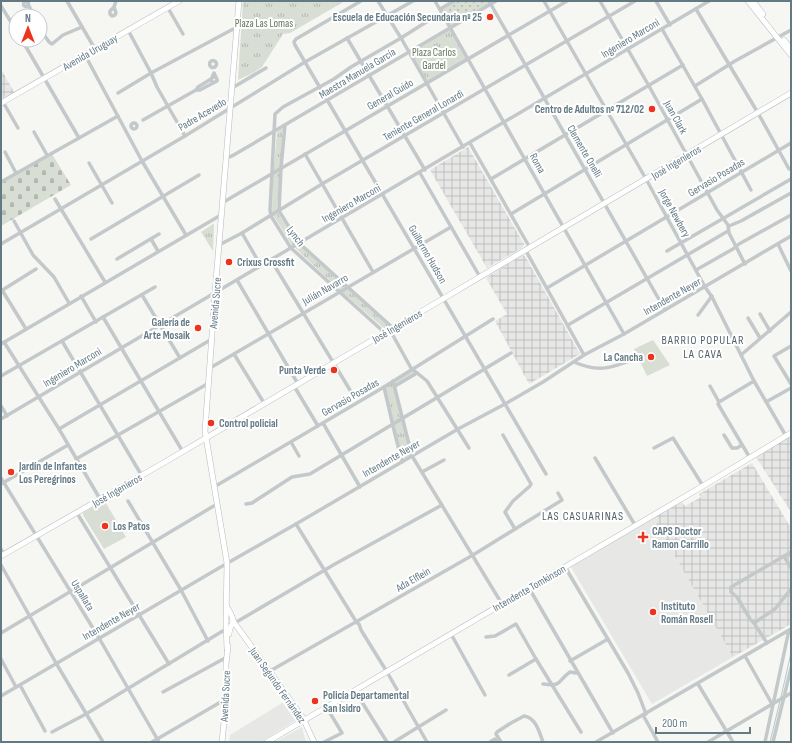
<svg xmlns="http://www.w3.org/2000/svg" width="792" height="743" viewBox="0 0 792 743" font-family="'Sofia Sans Condensed',sans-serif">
	<defs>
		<pattern id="industrial-grid" width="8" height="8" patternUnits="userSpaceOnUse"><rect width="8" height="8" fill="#e7e7e6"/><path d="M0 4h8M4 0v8" fill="none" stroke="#bfc0c0"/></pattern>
		<pattern id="grass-dots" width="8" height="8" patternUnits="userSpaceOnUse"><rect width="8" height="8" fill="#d8ded3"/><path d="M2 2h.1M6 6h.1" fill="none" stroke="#b3b9b1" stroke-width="1.8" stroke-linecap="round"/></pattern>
		<pattern id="cemetery-stones" width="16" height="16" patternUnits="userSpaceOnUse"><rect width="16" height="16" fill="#d8ded3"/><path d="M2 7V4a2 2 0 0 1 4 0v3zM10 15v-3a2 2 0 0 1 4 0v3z" fill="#b3b9b1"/></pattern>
		<pattern id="park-tufts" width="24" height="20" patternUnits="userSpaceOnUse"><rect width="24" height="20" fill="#d8ded3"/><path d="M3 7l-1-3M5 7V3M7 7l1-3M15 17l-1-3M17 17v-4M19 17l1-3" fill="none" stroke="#b3b9b1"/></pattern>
	</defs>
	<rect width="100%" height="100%" fill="#f6f6f2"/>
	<g fill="#e7e7e6">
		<polygon points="653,518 733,657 652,704 571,567"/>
		<polygon points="285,701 298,719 261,742 229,742 230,735"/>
		<polygon points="302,727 306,742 275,742"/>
	</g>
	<g fill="url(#industrial-grid)">
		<polygon points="1,69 14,92 1,99"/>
		<polygon points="468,147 524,244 522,248 487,268 430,170"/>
		<polygon points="522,255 525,256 580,354 529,384 495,321 507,314 486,278"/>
		<polygon points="791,436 791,512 756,457"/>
		<polygon points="752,463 791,528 791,624 733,657 653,518 682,502 685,506 701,497 699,494"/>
	</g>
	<polygon fill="url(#grass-dots)" points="454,1 489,1 491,4 451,28 440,9"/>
	<polygon fill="url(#cemetery-stones)" points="52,154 71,185 1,226 1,183"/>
	<g fill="url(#park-tufts)">
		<polygon points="243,1 345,1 290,33 283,34 262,67 253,73 238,80"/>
		<polygon points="451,28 468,59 427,83 410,52"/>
		<polygon points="283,128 277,212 297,243 391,328 386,330 340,290 292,245 272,213 273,175 277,132"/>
		<polygon points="213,224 214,225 213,251 201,232"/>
		<polygon points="412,369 417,373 395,386 412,456 402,462 384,387"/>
	</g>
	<g fill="#d8ded3">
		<polygon points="653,340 670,365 647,376 634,349"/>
		<polygon points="104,500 126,537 104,549 83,515 83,513"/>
	</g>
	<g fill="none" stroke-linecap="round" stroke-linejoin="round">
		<g stroke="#b6c6c8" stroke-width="1">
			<polyline points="781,697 791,653"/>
			<polyline points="770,742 780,701"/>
		</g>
		<g stroke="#b5bcbf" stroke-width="6">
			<g id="secondary">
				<polyline points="748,1 791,55"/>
				<polyline points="753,1 763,14"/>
				<polyline points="784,40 791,49"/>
				<polyline points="1,103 179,1"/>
				<polyline points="1,556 165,462 441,300 791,93"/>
				<path d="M 227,607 C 229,611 233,616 233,621 C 233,625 229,627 229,634"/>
				<polyline points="233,621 303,718 314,742"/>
				<polyline points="227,649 226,622 227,563 205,431 215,293 239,1"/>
				<polyline points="222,742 226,702 226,664 228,646"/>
				<polyline points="267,742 703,486 791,433"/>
			</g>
		</g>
		<g stroke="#c3c8ca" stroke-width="3.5">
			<polyline points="67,1 95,49"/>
			<polyline points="361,1 296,39 294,42 295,45 546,474"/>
			<polyline points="378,1 401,38 463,147"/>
			<polyline points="435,1 624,334"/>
			<polyline points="489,1 665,310"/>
			<polyline points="544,1 646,179 705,287 712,297 754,381 786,436"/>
			<polyline points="600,1 649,86 717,210 728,225 729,233 745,264"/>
			<polyline points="656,1 670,25"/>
			<circle cx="26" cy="4" r="2.5"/>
			<polyline points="28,4 34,16"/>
			<polyline points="1,6 16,30"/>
			<polyline points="114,7 110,11 110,14 112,16 115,15 116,13 114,7 116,1"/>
			<polyline points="168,8 183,34"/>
			<polyline points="440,9 454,1"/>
			<polyline points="696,9 758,113 789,169"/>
			<polyline points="40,29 49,42 52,44 63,35 82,27"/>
			<polyline points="662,29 702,99 751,190"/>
			<polyline points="128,30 151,73 157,87 185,136"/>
			<polyline points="347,38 425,170"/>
			<polyline points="22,40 79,138"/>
			<polyline points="85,55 142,161 186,235"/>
			<circle cx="213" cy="64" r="3.5"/>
			<polyline points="213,77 215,77 217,79 217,81 213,83 211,80 214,73 216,77"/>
			<polyline points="211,79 198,87 196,90 200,90 213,83"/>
			<polyline points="695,86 735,61 791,30"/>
			<polyline points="232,88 266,68"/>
			<polyline points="118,93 151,73 237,27"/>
			<polyline points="3,102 18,128"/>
			<polyline points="143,120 196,90"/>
			<circle cx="134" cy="126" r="3"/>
			<polyline points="285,125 281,168 279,211 299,243 393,328"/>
			<polyline points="34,132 47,155"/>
			<polyline points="470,143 530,248"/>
			<polyline points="5,152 16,173"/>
			<polyline points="305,154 373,272"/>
			<polyline points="226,158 232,156 496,1"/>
			<polyline points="89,163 112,203"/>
			<polyline points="420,173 480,277"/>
			<polyline points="491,179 683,65"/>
			<polyline points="1,182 118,116"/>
			<polyline points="55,199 105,282"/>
			<polyline points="222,203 567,1"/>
			<polyline points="511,214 702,99"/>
			<polyline points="14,221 33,255 54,277 69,303"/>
			<polyline points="729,226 741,221 791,193"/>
			<polyline points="242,233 261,266"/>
			<polyline points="91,239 199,175"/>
			<polyline points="151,239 158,251"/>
			<polyline points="1,244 185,136 305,62 413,1"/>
			<polyline points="778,244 791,271"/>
			<polyline points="219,245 242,233 322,184 635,1"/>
			<polyline points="526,251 584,355"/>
			<polyline points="667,251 791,179"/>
			<polyline points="117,259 159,234"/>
			<polyline points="271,260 353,395"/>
			<polyline points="696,270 733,249 739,244 791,215"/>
			<polyline points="237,280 298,384"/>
			<polyline points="547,288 791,143"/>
			<polyline points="2,290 26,329"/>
			<polyline points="1,291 36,269"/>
			<polyline points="142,295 180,358"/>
			<polyline points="81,296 96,322"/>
			<polyline points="760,314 770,331"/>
			<polyline points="698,315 712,296"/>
			<polyline points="103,317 183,452"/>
			<polyline points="748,318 760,338"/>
			<polyline points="568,325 728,231"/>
			<polyline points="390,330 411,368 427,381 469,448"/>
			<polyline points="385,333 291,248 271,216 270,210 275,114 283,107 334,79 351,67 401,38 431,19"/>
			<polyline points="62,341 142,476"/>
			<polyline points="4,342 59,429 100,499"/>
			<polyline points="1,344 221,215"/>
			<polyline points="791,346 774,356 791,384"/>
			<polyline points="234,354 264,403"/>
			<polyline points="741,355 791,312"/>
			<path d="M 574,362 C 599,373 612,368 637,358"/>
			<polyline points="210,368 451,227"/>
			<polyline points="1,376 155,287"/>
			<polyline points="393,381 412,456 502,604"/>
			<polyline points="294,386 318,426"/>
			<polyline points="395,386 417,373"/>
			<polyline points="710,386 719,402"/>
			<polyline points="384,387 393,426 402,462"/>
			<polyline points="766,402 791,388"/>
			<polyline points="1,406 7,416"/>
			<polyline points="1,419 709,1"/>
			<polyline points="323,423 360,487"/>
			<polyline points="59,429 212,339"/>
			<polyline points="503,435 531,484 530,486 513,501 505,512 515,529"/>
			<polyline points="724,435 732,448 737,448 742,445"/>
			<polyline points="291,442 299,456"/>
			<polyline points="654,448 673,438 703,486"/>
			<polyline points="595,458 635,525"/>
			<polyline points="750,458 718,404 719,402 754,381"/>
			<polyline points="76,459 209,383"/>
			<polyline points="422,472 444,460"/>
			<polyline points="1,478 99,638 159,742"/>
			<polyline points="1,484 68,445"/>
			<polyline points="214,487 384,387 493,319"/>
			<polyline points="128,501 181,590 208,641"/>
			<polyline points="246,504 252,503 292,477 310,474 511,353"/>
			<polyline points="77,513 169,664"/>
			<polyline points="296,524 357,623 359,624 361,630 387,672 427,742"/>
			<polyline points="1,549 4,555"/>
			<polyline points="784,556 791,568"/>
			<polyline points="1,565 56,663 103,742"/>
			<polyline points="565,567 628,673 638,693 646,714"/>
			<polyline points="529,588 613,733"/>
			<polyline points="754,623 775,609 791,589"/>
			<polyline points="233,624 335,564 442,505"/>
			<polyline points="1,633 217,504"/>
			<polyline points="451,634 485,695"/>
			<polyline points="486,637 495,636 516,624 536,659 581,732"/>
			<polyline points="767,643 754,623 750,619 737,597 731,592 731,587 791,552"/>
			<polyline points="745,656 772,704"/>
			<polyline points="1,659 16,687"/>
			<polyline points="570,661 608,639"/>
			<polyline points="270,671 473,555 562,500 558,493"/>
			<polyline points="509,675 536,659"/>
			<path d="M 543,684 C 563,687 557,681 570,672 L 576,673"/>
			<polyline points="698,684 733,742"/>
			<polyline points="20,685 45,731"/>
			<polyline points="355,691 387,742"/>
			<polyline points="163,692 227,657"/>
			<polyline points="1,696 219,568 296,524 458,429 505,404 543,382 584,355 624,334 791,236"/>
			<polyline points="643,715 658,742"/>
			<polyline points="52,732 86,714 226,629"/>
			<polyline points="152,742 219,703 226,702"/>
			<polyline points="324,742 342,733 330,713"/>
			<polyline points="394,742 446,710"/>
			<polyline points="490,742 495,739 497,742"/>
			<path d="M 501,742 L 496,734 L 497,732 L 511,723 L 524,716 C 536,718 539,731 543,742"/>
			<polyline points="596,742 791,629"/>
			<polyline points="708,742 791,693"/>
			<polyline points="765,742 789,630"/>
			<polyline points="773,742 791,668"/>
		</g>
		<use href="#secondary" stroke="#fff" stroke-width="5"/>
	</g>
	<g fill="#ed331c" stroke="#fff" stroke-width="1.5">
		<circle cx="490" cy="17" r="4"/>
		<circle cx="652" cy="109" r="4"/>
		<circle cx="229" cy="262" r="4"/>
		<circle cx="198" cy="328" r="4"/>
		<circle cx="651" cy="357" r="4"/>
		<circle cx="334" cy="370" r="4"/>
		<circle cx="211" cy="423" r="4"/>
		<circle cx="11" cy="472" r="4"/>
		<circle cx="105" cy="526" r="4"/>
		<path d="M641 531h4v4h4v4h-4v4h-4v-4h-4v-4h4z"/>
		<circle cx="653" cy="612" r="4"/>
		<circle cx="315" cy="701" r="4"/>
	</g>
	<g text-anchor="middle" stroke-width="4" stroke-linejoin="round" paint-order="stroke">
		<g font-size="11" font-weight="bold" fill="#637a85" stroke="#fff" text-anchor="start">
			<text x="482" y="21" text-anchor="end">Escuela de Educación Secundaria nº 25</text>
			<text x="644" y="113" text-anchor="end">Centro de Adultos nº 712/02</text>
			<text x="237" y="266">Crixus Crossfit</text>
			<text x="190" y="326" text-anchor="end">Galería de<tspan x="190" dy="13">Arte Mosaik</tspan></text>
			<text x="643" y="361" text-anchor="end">La Cancha</text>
			<text x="326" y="374" text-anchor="end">Punta Verde</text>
			<text x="219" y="427">Control policial</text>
			<text x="19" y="470">Jardín de Infantes<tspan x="19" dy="13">Los Peregrinos</tspan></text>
			<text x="113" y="530">Los Patos</text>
			<text x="652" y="535">CAPS Doctor<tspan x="652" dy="13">Ramon Carrillo</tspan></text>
			<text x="661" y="610">Instituto<tspan x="661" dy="13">Román Rosell</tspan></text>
			<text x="323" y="699">Policía Departamental<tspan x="323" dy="13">San Isidro</tspan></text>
		</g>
		<g font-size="11" fill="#66775e" stroke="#fff">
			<text x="264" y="27">Plaza Las Lomas</text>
			<text x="434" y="56">Plaza Carlos<tspan x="434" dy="13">Gardel</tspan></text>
		</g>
		<g font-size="11" fill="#637a85" stroke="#fff">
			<text transform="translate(630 38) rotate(-31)" y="4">Ingeniero Marconi</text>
			<text transform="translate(90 52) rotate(-30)" y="4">Avenida Uruguay</text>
			<text transform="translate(357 73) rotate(-31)" y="4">Maestra Manuela García</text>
			<text transform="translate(390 94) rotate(-30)" y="4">General Guido</text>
			<text transform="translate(202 114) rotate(-31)" y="4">Padre Acevedo</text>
			<text transform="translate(423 115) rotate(-30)" y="4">Teniente General Lonardi</text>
			<text transform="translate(676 117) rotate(61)" y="4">Juan Clark</text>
			<text transform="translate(585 151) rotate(60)" y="4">Clemente Onelli</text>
			<text transform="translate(676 162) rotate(-31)" y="4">José Ingenieros</text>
			<text transform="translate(538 163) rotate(61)" y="4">Roma</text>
			<text transform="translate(716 177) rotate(-31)" y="4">Gervasio Posadas</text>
			<text transform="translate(351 203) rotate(-30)" y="4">Ingeniero Marconi</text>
			<text transform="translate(675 213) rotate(61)" y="4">Jorge Newbery</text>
			<text transform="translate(296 236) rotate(53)" y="4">Lynch</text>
			<text transform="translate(428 254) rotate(60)" y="4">Guillermo Hudson</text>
			<text transform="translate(325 289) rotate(-30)" y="4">Julián Navarro</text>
			<text transform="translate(672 296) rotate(-30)" y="4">Intendente Neyer</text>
			<text transform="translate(215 303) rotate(-85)" y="4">Avenida Sucre</text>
			<text transform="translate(397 326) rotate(-30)" y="4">José Ingenieros</text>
			<text transform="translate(72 367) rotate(-31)" y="4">Ingeniero Marconi</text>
			<text transform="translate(350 397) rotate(-30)" y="4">Gervasio Posadas</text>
			<text transform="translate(391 458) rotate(-30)" y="4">Intendente Neyer</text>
			<text transform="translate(117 490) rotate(-30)" y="4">José Ingenieros</text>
			<text transform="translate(413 579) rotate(-30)" y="4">Ada Elflein</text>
			<text transform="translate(529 588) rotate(-30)" y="4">Intendente Tomkinson</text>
			<text transform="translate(83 595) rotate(59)" y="4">Uspallata</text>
			<text transform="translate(111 621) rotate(-30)" y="4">Intendente Neyer</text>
			<text transform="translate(278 685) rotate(55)" y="4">Juan Segundo Fernández</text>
			<text transform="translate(225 696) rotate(-87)" y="4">Avenida Sucre</text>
		</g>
		<g font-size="12" letter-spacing="1" fill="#52626a" stroke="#fff">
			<text x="703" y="344">BARRIO POPULAR<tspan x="703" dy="14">LA CAVA</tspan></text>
			<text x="583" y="520">LAS CASUARINAS</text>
		</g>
	</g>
	<rect width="792" height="743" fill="none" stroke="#637a85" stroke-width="4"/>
	<g transform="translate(28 28)"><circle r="19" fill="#ffffff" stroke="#c1cace"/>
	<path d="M0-3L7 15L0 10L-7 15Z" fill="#ed331c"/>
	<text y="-6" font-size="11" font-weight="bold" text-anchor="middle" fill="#637a85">N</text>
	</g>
	<path d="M656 727v6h94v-6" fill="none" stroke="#637a85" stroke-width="2"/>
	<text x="662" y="727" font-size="12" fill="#637a85" stroke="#ffffff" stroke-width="3" paint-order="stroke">200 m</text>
</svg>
